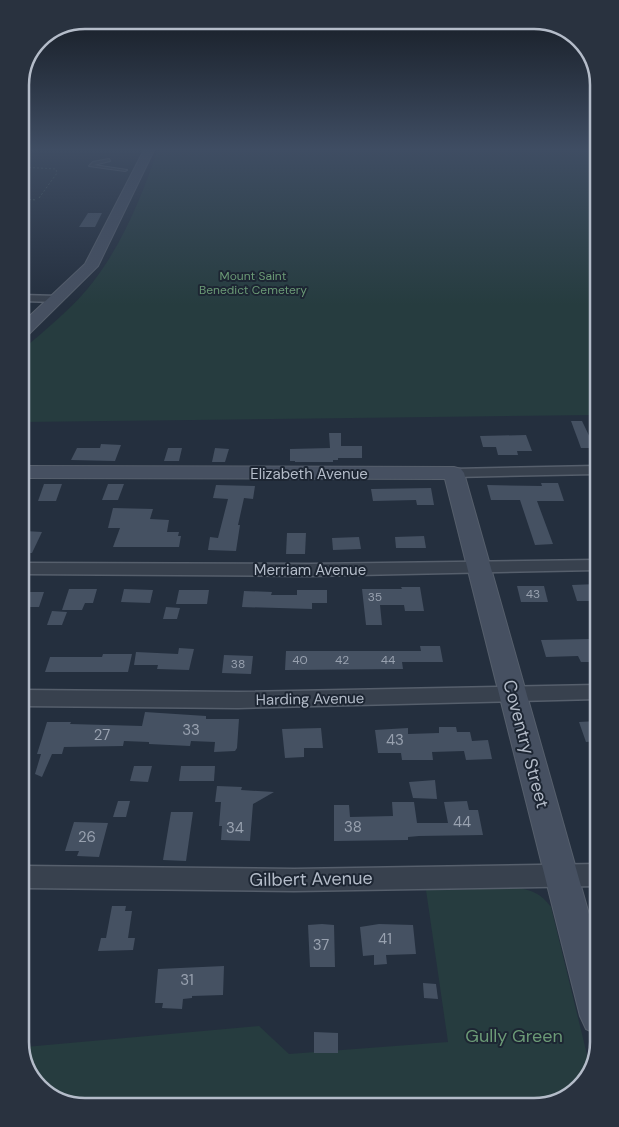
<svg xmlns="http://www.w3.org/2000/svg" width="619" height="1127" viewBox="0 0 619 1127" font-family="'DM Sans',sans-serif">
	<rect width="100%" height="100%" fill="#242f3e"/>
	<g fill="#263c3f">
		<path d="M 158,148 L 594,148 L 596,415 L 22,422 L 21,351 C 45,330 74,307 93,282 C 123,243 143,194 158,148 Z"/>
		<path d="M 517,888 C 533,890 541,894 551,907 L 591,1071 L 588,1078 L 559,1102 L 81,1107 L 49,1096 L 25,1067 L 25,1047 L 259,1026 L 289,1054 L 448,1042 L 426,890 Z"/>
	</g>
	<g fill="#455162">
		<polygon points="88,213 102,213 95,227 79,227"/>
		<polygon points="571,421 582,421 595,448 581,448"/>
		<polygon points="329,433 341,433 341,446 362,446 362,458 338,458 338,460 333,460 333,462 295,462 295,461 290,461 290,449 330,448"/>
		<polygon points="526,435 532,451 517,451 518,455 498,455 496,447 483,447 480,436"/>
		<polygon points="101,444 121,445 115,461 71,460 77,448 100,448"/>
		<polygon points="168,448 182,448 179,461 164,461"/>
		<polygon points="215,448 229,449 225,462 212,462"/>
		<polygon points="541,483 558,483 564,501 537,501 553,544 535,545 520,500 491,500 487,485 542,486"/>
		<polygon points="44,484 62,484 56,501 38,501"/>
		<polygon points="108,484 124,484 118,500 102,500"/>
		<polygon points="216,485 255,486 253,499 244,498 238,525 240,525 236,551 208,550 210,537 218,538 228,499 213,498"/>
		<polygon points="431,488 434,505 417,505 416,500 373,501 371,489"/>
		<polygon points="113,508 153,509 150,519 169,520 167,532 179,532 178,536 181,536 179,547 113,547 120,528 108,528"/>
		<polygon points="25,531 42,532 32,553 22,553 22,537"/>
		<polygon points="287,533 306,533 305,554 286,554"/>
		<polygon points="424,536 426,548 396,548 395,537"/>
		<polygon points="359,537 361,549 333,550 332,538"/>
		<polygon points="597,584 597,601 577,601 572,585"/>
		<polygon points="517,586 544,586 548,602 521,602"/>
		<polygon points="401,587 420,587 424,611 405,611 404,605 380,605 382,625 366,625 362,589 402,589"/>
		<polygon points="69,589 97,589 93,603 85,603 82,610 62,610"/>
		<polygon points="124,589 153,590 150,603 121,602"/>
		<polygon points="179,590 209,590 207,604 176,604"/>
		<polygon points="297,590 327,590 327,603 312,603 312,609 242,607 244,591 272,592 271,595 297,595"/>
		<polygon points="23,592 44,592 39,607 23,607"/>
		<polygon points="166,607 180,608 177,619 163,619"/>
		<polygon points="52,611 67,612 62,625 47,625"/>
		<polygon points="589,639 597,662 581,662 578,656 546,657 541,640"/>
		<polygon points="420,646 440,646 443,662 402,662 403,669 285,670 286,651 421,651"/>
		<polygon points="179,648 194,649 189,670 157,669 158,665 134,665 136,652 178,654"/>
		<polygon points="103,654 132,654 128,672 45,672 50,657 102,657"/>
		<polygon points="224,655 253,656 251,674 222,673"/>
		<polygon points="145,712 206,716 206,719 239,719 237,748 235,751 214,752 215,742 191,741 190,746 149,744 149,742 124,741 123,746 64,747 62,754 52,754 42,777 35,774 41,754 37,754 47,722 71,722 70,724 142,726"/>
		<polygon points="597,721 597,741 586,742 579,722"/>
		<polygon points="439,727 456,727 457,732 470,732 472,741 488,740 492,759 466,760 464,751 432,752 433,760 402,760 401,753 378,753 375,730 408,728 408,734 439,733"/>
		<polygon points="321,728 323,748 304,748 304,757 285,758 282,729"/>
		<polygon points="134,766 152,766 148,782 130,781"/>
		<polygon points="181,766 215,766 214,781 179,781"/>
		<polygon points="435,780 437,799 413,798 409,782"/>
		<polygon points="217,786 242,787 241,790 274,792 253,804 250,841 221,840 222,826 219,826 221,802 215,802"/>
		<polygon points="118,801 130,801 126,817 113,817"/>
		<polygon points="467,801 469,810 478,810 483,835 419,836 408,837 408,840 334,841 334,805 349,805 350,817 393,816 392,802 414,802 417,823 448,823 444,802"/>
		<polygon points="171,812 193,812 186,861 163,860"/>
		<polygon points="74,822 108,823 99,857 77,856 79,851 65,851"/>
		<polygon points="112,906 126,906 125,911 132,911 128,938 135,938 133,950 98,951 101,938 106,938"/>
		<polygon points="322,924 334,925 335,967 310,967 308,925"/>
		<polygon points="379,924 413,925 416,954 386,955 387,964 374,965 374,955 363,956 360,927"/>
		<polygon points="224,966 223,995 192,996 192,998 183,999 182,1009 162,1008 163,1003 155,1003 158,969"/>
		<polygon points="423,983 436,984 438,999 424,998"/>
		<polygon points="314,1032 338,1033 338,1053 314,1053"/>
	</g>
	<g fill="none" stroke-linecap="round" stroke-linejoin="round">
		<g stroke="#565f6c" stroke-width="2">
			<polygon id="lane" points="109,159 110,161 94,165 127,170 125,171 89,166 93,162"/>
		</g>
		<g stroke="#565f6c" stroke-width="3">
			<g id="street">
				<polygon points="21,295 58,296 63,299 58,302 21,301"/>
				<polygon points="596,466 596,474 454,477 449,476 447,473 449,470 454,469"/>
				<polygon points="596,560 596,570 310,576 23,574 23,563 310,564"/>
				<polygon points="597,685 597,699 238,708 23,706 23,690 238,692"/>
				<polygon points="598,864 598,886 294,891 24,888 24,866 294,869"/>
			</g>
		</g>
		<g stroke="#565f6c" stroke-width="2">
			<g id="secondary">
				<polygon points="145,148 155,148 98,266 27,336 21,338 21,324 85,264"/>
				<polygon points="22,466 454,467 461,469 464,473 598,946 599,1035 586,1029 580,1016 445,479 22,478"/>
			</g>
		</g>
		<g stroke="#44595c" stroke-width="1" stroke-dasharray="2 2" stroke-linecap="butt">
			<polyline points="20,151 60,148"/>
			<polyline points="21,167 56,169 57,173 39,198"/>
			<polyline points="21,199 37,200"/>
		</g>
		<use href="#lane" fill="#38414e" fill-rule="evenodd"/>
		<use href="#street" fill="#38414e" fill-rule="evenodd"/>
		<use href="#secondary" fill="#465061" fill-rule="evenodd"/>
	</g>
	<linearGradient id="sky" x2="0" y2="1"><stop stop-color="#141a22"/><stop offset="0.49" stop-color="#3f4d63"/><stop offset="1" stop-color="#3f4d63" stop-opacity="0"/></linearGradient>
	<rect width="619" height="305" fill="url(#sky)"/>
	<g text-anchor="middle" stroke-width="4" stroke-linejoin="round" paint-order="stroke">
		<g font-size="12" fill="#6b9a76" stroke="#1d2633">
			<text x="253" y="280">Mount Saint<tspan x="253" dy="14">Benedict Cemetery</tspan></text>
		</g>
		<g font-size="12" fill="#98a1af">
			<text x="533" y="598">43</text>
			<text x="375" y="601">35</text>
			<text x="300" y="664">40</text>
			<text x="342" y="664">42</text>
			<text x="388" y="664">44</text>
			<text x="238" y="668">38</text>
		</g>
		<g font-size="15" fill="#b4bcc9" stroke="#1d2633">
			<text x="309" y="479">Elizabeth Avenue</text>
			<text x="310" y="575">Merriam Avenue</text>
			<text transform="translate(310 699) rotate(-1)" y="5">Harding Avenue</text>
		</g>
		<g font-size="15" fill="#98a1af">
			<text x="191" y="735">33</text>
			<text x="102" y="740">27</text>
			<text x="395" y="745">43</text>
			<text x="462" y="827">44</text>
			<text x="353" y="832">38</text>
			<text x="235" y="833">34</text>
			<text x="87" y="842">26</text>
			<text x="385" y="944">41</text>
			<text x="321" y="950">37</text>
			<text x="187" y="985">31</text>
		</g>
		<g font-size="18" fill="#b4bcc9" stroke="#1d2633">
			<text transform="translate(526 744) rotate(75)" y="6">Coventry Street</text>
			<text transform="translate(311 879) rotate(-1)" y="6">Gilbert Avenue</text>
		</g>
		<g font-size="18" fill="#6b9a76" stroke="#1d2633">
			<text x="514" y="1042">Gully Green</text>
		</g>
	</g>
	<path d="M0 0H619V1127H0ZM85 29H534A56 56 0 0 1 590 85V1042A56 56 0 0 1 534 1098H85A56 56 0 0 1 29 1042V85A56 56 0 0 1 85 29Z" fill="#29323f" fill-rule="evenodd"/>
	<path fill="none" stroke="#b4bcc9" stroke-width="2.5" d="M85 29H534A56 56 0 0 1 590 85V1042A56 56 0 0 1 534 1098H85A56 56 0 0 1 29 1042V85A56 56 0 0 1 85 29Z"/>
</svg>
